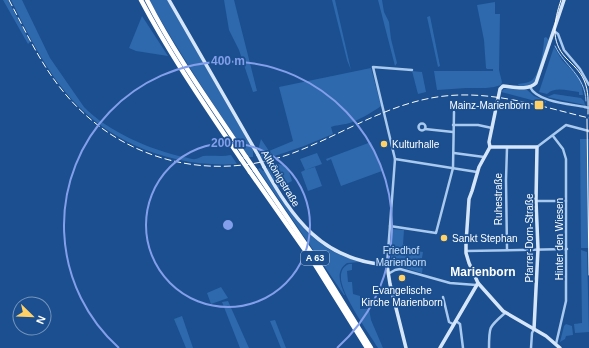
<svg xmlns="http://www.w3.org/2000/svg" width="589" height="348" viewBox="0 0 589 348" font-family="Helvetica,sans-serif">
	<rect width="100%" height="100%" fill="#1b4f8f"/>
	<g fill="#2e69ad">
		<polygon points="3,0 8,0 30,42 28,44"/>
		<path d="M 11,0 L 22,0 L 50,58 L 84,107 C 107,131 151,150 183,157 C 186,157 192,160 195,159 C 197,159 200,157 203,156 C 213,155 222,157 231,155 L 237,164 C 170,168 105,142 63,89 C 42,63 26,30 11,0 Z"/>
		<path d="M 149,0 L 168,0 L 253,150 L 253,157 L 249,157 C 214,106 180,54 149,0 Z"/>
		<polygon points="224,0 234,0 257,91 253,92 239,50 229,30"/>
		<polygon points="332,0 335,0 351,70 347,60"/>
		<polygon points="378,0 382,0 384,12 389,22 391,39 397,63 395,66"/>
		<polygon points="495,2 495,14 500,14 499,70 502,82 501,85 494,87 486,88 466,88 437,90 434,71 493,71 493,69 487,69 486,68 484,40 477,5"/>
		<polygon points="142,16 168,56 136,51 129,48"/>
		<polygon points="430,16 440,66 438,67 427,17"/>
		<path d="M 546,37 L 549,40 L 535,83 L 527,86 L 519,86 L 518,84 C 523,83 527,83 531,81 C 540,75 544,48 544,38 Z"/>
		<path d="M 554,47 L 562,60 L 579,78 L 581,82 L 583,95 L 579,95 L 579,92 C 568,91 555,86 547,94 L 539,92 Z"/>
		<path d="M 371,68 L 381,106 C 371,113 358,121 346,124 C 341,125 336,125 331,127 L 333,134 L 304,146 L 263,160 L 258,150 L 261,139 L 269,151 L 293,141 L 279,87 Z"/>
		<polygon points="412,71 422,72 426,92 418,94"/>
		<polygon points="515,88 526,89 534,96 546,101 546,103 541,102 541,101 539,102 501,92 504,89"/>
		<polygon points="554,94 581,98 584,101 585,105 547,97"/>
		<polygon points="580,139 589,139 589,248 581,248"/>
		<polygon points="371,142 382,171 341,186 331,159 327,161 326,159"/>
		<polygon points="317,153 322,164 305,170 315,167 322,186 308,191 301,172 305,170 300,159"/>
		<path d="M 269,164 C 285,163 288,167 292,181 L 278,188 L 267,169 L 268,167 L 267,165 Z"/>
		<path d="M 260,168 L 263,171 L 265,170 C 284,201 301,234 334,252 C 342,256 351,259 360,262 L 347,263 C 335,271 340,284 345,295 L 344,295 L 258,169 Z"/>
		<polygon points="392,229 404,230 403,244 410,246 410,250 423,252 421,264 423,265 422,273 391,264"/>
		<polygon points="581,250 587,252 589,332 575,333 574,324 582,323"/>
		<path d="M 349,264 L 352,264 L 352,270 L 347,271 L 348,282 L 352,282 L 353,294 L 360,296 L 360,309 L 369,309 L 371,320 L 383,348 L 378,348 C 369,333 339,292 341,276 C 341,270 344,266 349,264 Z"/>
		<polygon points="221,287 228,298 211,304 207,293"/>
		<polygon points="228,301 249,348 240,348 222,302"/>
		<polygon points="182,316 193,348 186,348 174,319"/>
		<polygon points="275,320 286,348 281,348 270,321"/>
		<polygon points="566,324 572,326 573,335 566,336 565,339 560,342 564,326"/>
	</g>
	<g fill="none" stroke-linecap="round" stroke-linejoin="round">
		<path stroke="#9cc4f0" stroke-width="1" d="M 555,46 C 565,67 585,75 586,101"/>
		<g stroke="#a9c9ee" stroke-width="2.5">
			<polyline points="554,31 558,34 564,50 580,69 589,85"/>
			<path d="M 530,87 C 537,102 570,104 585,107"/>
			<circle cx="422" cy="127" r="3.5"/>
			<polyline points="453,125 478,125 492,128"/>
			<polyline points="425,129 453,132"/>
			<polyline points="553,136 563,149 566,159 566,301 556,344"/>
			<polyline points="537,147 566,125 589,131"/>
			<polyline points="454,153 484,157"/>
			<polyline points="395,159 477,172"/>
			<polyline points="536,201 566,201"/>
			<polyline points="390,226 436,233 453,168 454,112"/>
			<polyline points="507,249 506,180 507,148"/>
			<polyline points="466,251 567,249"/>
			<polyline points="387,265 395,159 373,67 412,70"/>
			<polyline points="388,274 395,270 400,269 450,283 476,285"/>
			<polyline points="443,297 449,322 453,324"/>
			<polyline points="456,321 460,324 463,348"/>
			<path d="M 489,348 C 489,326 489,327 505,313"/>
			<polyline points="531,348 532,333 534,329"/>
		</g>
		<g stroke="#d6e6fa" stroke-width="3.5">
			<polyline points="169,0 258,155"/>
			<polyline points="490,147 479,167 472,191 469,199 466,243 466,253 469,263 478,283 503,311 546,336 560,348"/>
			<polyline points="490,147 537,147 536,201 538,249 534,329"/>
			<path d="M 490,147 L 489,142 L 500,89 L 503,86 C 514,87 528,91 536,83 L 564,0"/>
			<path d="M 264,167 C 293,219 322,260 387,265 L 390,284 L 406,348"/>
			<polyline points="440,348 478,283"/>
		</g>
		<g stroke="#fff" stroke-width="4.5">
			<path d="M 141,0 C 170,55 206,107 241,159"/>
			<path d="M 147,0 C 175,55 212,106 246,157"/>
			<polyline points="255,170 317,261 371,348"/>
			<polyline points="250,172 314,263 367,348"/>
		</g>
		<g stroke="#fff" stroke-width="1">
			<path d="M 561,0 C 554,21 550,41 566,58 C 573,65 580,71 584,80 C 589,91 588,102 588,114"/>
			<polyline points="587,119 589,275"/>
		</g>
		<path stroke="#fff" stroke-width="1" stroke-dasharray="7 3" stroke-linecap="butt" d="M 9,0 C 25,30 40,63 62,90 C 118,160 209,184 293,153 C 341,135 385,105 437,97 C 489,89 539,106 589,118"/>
		<polyline stroke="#a9c9ee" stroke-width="2.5" points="585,107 589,108"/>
		<polyline stroke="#d6e6fa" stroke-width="3.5" points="258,155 264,167"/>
		<g stroke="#fff" stroke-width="4.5">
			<polyline points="246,157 255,170"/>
			<polyline points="241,159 250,172"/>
		</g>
	</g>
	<g fill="none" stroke="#839eea" stroke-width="2">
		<circle cx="228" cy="225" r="82"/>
		<path d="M119 348A164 164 0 1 1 337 348"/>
	</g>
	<g fill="#ffd166" stroke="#1b4f8f" stroke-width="1.5">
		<rect x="534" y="100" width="10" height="10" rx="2"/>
		<circle cx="384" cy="144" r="4"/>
		<circle cx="444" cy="238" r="4"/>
		<circle cx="402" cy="278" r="4"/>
	</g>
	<g text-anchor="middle" stroke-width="3.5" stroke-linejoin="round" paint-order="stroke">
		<rect fill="#1b4f8f" stroke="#bbcadd" stroke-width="1" x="301" y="251" width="28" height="14" rx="3"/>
		<g font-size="9" font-weight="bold" fill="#fff">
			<text x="315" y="261">A 63</text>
		</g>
		<g font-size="10" fill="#fff" stroke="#1b4f8f" text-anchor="start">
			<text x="530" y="109" text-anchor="end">Mainz-Marienborn</text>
			<text x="392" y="148">Kulturhalle</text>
			<text x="452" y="242">Sankt Stephan</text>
			<text x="402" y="294" text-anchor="middle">Evangelische<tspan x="402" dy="12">Kirche Marienborn</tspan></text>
		</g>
		<g font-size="10" fill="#fff" stroke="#1b4f8f">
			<text transform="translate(281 178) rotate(59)" y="4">Altkönigstraße</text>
			<text transform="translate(498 199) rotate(-90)" y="4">Ruhestraße</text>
			<text transform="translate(529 238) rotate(-90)" y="4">Pfarrer-Dorn-Straße</text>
			<text transform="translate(559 239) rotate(-90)" y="4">Hinter den Wiesen</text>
		</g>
		<g font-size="10" fill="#cfe3fa" stroke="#1b4f8f">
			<text x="401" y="254">Friedhof<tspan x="401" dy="12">Marienborn</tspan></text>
		</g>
		<g font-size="12" font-weight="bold" fill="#fff" stroke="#1b4f8f">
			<text x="483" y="276">Marienborn</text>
		</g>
	</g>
	<circle cx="228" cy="225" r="6" fill="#839eea" stroke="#1b4f8f" stroke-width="2"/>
	<g font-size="12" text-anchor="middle" font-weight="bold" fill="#839eea" stroke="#1b4f8f" stroke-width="3.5" stroke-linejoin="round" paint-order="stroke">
		<text x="228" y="65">400 m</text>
		<text x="228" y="147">200 m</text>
	</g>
	<g transform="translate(32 316) rotate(113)"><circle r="19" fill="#1b4f8f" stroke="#7695bc"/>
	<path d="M0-3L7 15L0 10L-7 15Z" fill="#ffd166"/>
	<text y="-6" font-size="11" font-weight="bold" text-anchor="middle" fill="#ffffff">N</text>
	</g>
</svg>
